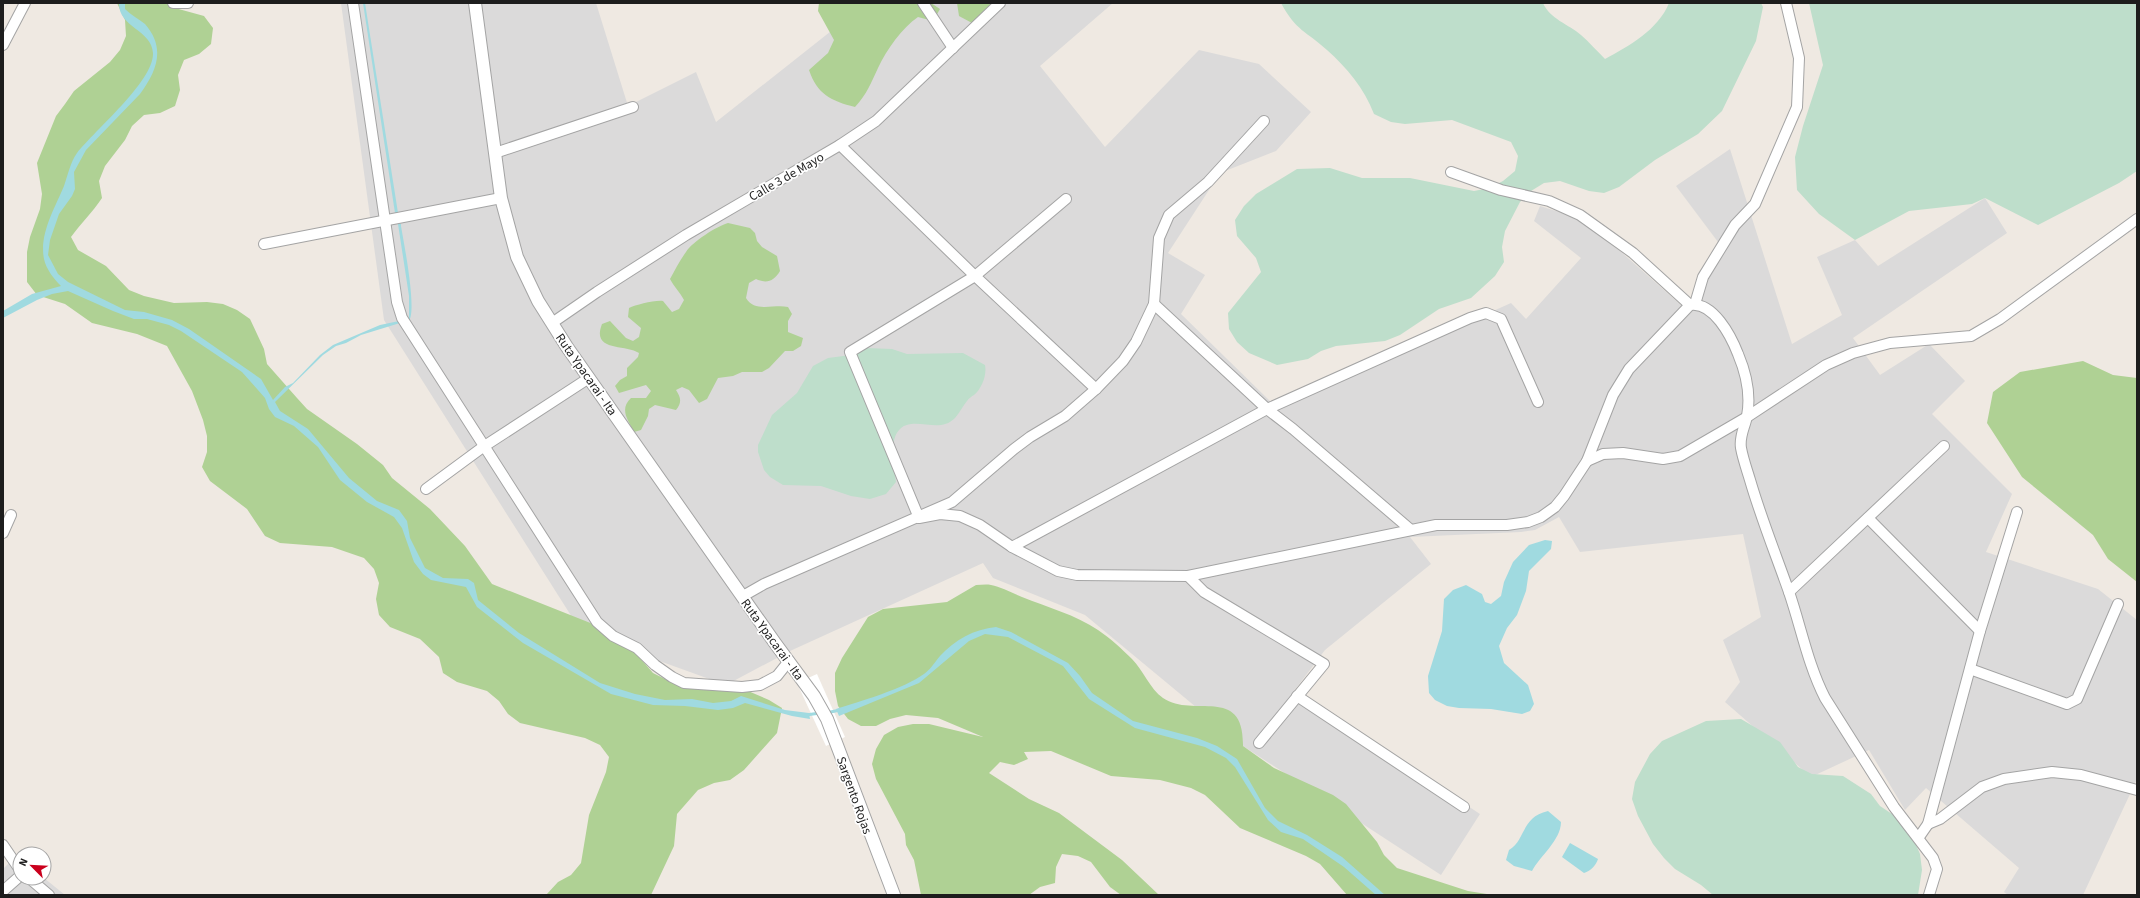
<svg xmlns="http://www.w3.org/2000/svg" width="2140" height="898" viewBox="0 0 2140 898" font-family="'Source Sans 3',sans-serif">
	<rect width="100%" height="100%" fill="#efe9e2"/>
	<g fill="#dbdada">
		<polygon points="341,3 596,3 628,106 696,72 716,122 840,24 830,3 1113,3 1040,66 1105,147 1199,50 1259,64 1311,112 1276,151 1220,173 1168,253 1205,275 1181,314 1277,408 1511,303 1526,319 1581,258 1534,221 1540,206 1572,216 1620,251 1690,313 1724,250 1676,186 1730,149 1792,344 1842,315 1817,257 1855,240 1878,266 1985,198 2007,233 1853,338 1880,375 1929,344 1965,381 1932,414 2012,494 1986,552 2098,589 2137,620 2137,779 2083,895 2008,895 2004,892 2019,868 1926,788 1905,810 1869,750 1811,777 1725,702 1740,682 1723,640 1761,617 1743,534 1580,552 1559,517 1535,530 1521,532 1410,537 1431,564 1325,650 1294,691 1480,814 1441,875 1243,746 1085,615 993,578 983,563 790,651 726,685 582,633 384,320"/>
		<polygon points="16,856 20,859 20,878 44,878 65,895 3,895 3,869"/>
	</g>
	<g fill="#afd194">
		<path d="M 117,3 L 168,3 L 175,8 L 204,16 L 213,28 L 211,44 L 199,54 L 184,60 L 178,75 L 180,90 L 175,106 L 160,113 L 144,115 L 132,126 L 125,140 L 105,166 L 99,181 L 102,198 C 93,212 81,223 71,237 L 78,250 L 106,266 L 129,290 L 144,296 L 174,303 L 207,302 L 223,304 L 237,310 L 250,319 L 264,349 L 267,364 L 297,398 L 307,409 L 357,444 L 383,465 L 392,478 L 430,509 L 465,546 L 492,584 L 608,630 L 623,638 L 653,673 L 667,680 L 681,685 L 712,690 L 726,685 L 741,688 L 769,700 L 782,708 L 777,733 L 744,770 L 730,780 L 714,783 L 698,790 L 677,814 L 674,846 L 651,895 L 546,895 L 558,882 L 571,875 L 581,863 L 589,815 L 606,772 L 609,757 L 600,745 L 585,738 L 520,723 L 508,714 L 499,701 L 487,691 L 457,682 L 443,673 L 439,657 L 420,639 L 390,627 L 379,615 L 376,599 L 379,583 L 374,569 L 364,558 L 332,547 L 280,543 L 265,536 L 247,509 L 210,481 L 202,467 L 207,452 L 207,436 L 203,420 L 192,391 L 167,346 L 137,334 L 92,323 L 65,304 L 37,295 L 27,282 L 27,252 L 30,237 L 40,209 L 42,194 L 37,163 L 56,116 L 65,104 L 74,91 L 110,62 L 120,50 L 126,36 L 125,20 Z"/>
		<path d="M 819,3 L 931,3 L 940,9 L 933,21 L 918,17 C 902,28 887,49 878,68 C 871,83 867,94 855,107 C 831,101 817,94 809,70 L 828,53 L 834,40 L 818,11 Z"/>
		<polygon points="957,3 996,3 972,23 959,16"/>
		<path d="M 728,223 L 750,228 L 755,233 L 757,241 L 762,247 L 777,256 L 780,271 C 774,281 767,284 756,279 L 749,283 L 746,298 C 755,313 773,304 788,307 L 792,314 L 788,321 L 788,332 L 803,338 L 801,346 L 793,351 L 785,351 L 769,368 L 762,372 L 742,372 L 733,376 L 718,378 L 707,399 L 699,403 L 689,390 L 682,387 L 676,390 C 681,398 682,402 676,410 L 655,405 L 649,409 L 648,416 L 641,430 L 634,432 C 628,420 619,409 631,398 L 646,398 L 651,391 L 646,385 L 619,393 L 615,386 L 620,380 L 627,376 L 627,368 L 638,357 L 639,353 C 625,344 591,352 602,324 L 610,321 L 626,338 L 633,341 L 639,337 L 641,328 L 628,317 L 629,308 C 636,305 654,300 663,301 L 672,312 L 679,309 L 684,300 C 680,292 674,287 670,279 C 675,270 680,260 686,252 C 692,242 717,226 728,223 Z"/>
		<polygon points="2083,361 2113,375 2137,378 2137,582 2108,559 2093,535 2022,477 1987,423 1993,392 2020,372"/>
		<path d="M 976,585 C 981,585 986,584 991,585 C 1001,587 1012,593 1022,597 C 1047,607 1076,615 1098,630 C 1110,638 1122,649 1132,659 C 1143,670 1150,689 1163,698 C 1194,719 1244,684 1243,746 L 1274,768 L 1333,795 L 1346,804 L 1377,842 L 1384,855 L 1397,868 L 1468,891 L 1493,895 L 1347,895 L 1320,864 L 1306,856 L 1240,828 L 1205,795 L 1191,788 L 1160,780 L 1111,776 L 1051,751 L 1024,752 L 1028,759 L 1014,765 L 1000,762 L 989,773 L 1029,799 L 1059,813 L 1122,860 L 1159,895 L 1121,895 L 1110,887 L 1091,862 L 1078,856 L 1062,854 L 1056,867 L 1055,883 L 1040,887 L 1029,895 L 921,895 L 914,860 L 906,845 L 905,834 L 876,779 L 872,764 L 876,749 L 884,735 L 898,727 L 913,724 L 929,724 L 983,737 L 938,718 L 906,715 L 890,719 L 876,726 L 861,726 L 848,719 L 838,706 L 835,691 L 835,673 L 842,658 L 868,617 L 883,609 L 947,602 Z"/>
	</g>
	<g fill="#bedecb">
		<path d="M 1281,3 L 1543,3 C 1550,19 1568,24 1581,35 C 1589,42 1597,51 1605,59 C 1629,46 1658,30 1669,3 L 1761,3 L 1763,7 L 1756,41 L 1722,111 L 1698,134 L 1655,160 L 1619,187 L 1604,193 L 1589,191 L 1560,181 L 1544,183 L 1531,191 L 1520,202 L 1505,231 L 1502,247 L 1504,262 L 1495,276 L 1471,298 L 1439,309 L 1400,335 L 1385,341 L 1336,346 L 1321,351 L 1308,359 L 1277,365 L 1249,353 L 1237,342 L 1229,329 L 1228,313 L 1261,272 L 1256,258 L 1237,236 L 1235,220 L 1244,206 L 1256,194 L 1297,169 L 1330,168 L 1362,178 L 1410,178 L 1474,191 L 1489,188 L 1503,181 L 1515,171 L 1518,156 L 1511,142 L 1452,120 L 1405,124 L 1391,122 L 1374,114 C 1364,88 1347,68 1327,50 C 1306,31 1296,31 1281,3 Z"/>
		<polygon points="1809,3 2137,3 2137,171 2119,183 2038,225 1985,198 1972,204 1909,211 1855,240 1819,214 1797,190 1795,157 1803,126 1823,65"/>
		<path d="M 866,348 L 892,349 L 907,354 L 963,353 L 985,365 C 987,375 982,388 974,395 C 971,397 969,398 967,401 C 959,411 956,423 941,425 C 931,426 921,423 911,424 C 885,427 894,467 896,482 L 886,494 L 870,499 L 851,496 L 821,486 L 783,485 L 770,477 L 764,470 L 758,452 L 758,445 L 772,415 L 797,393 L 813,366 L 828,358 L 851,355 Z"/>
		<polygon points="1741,719 1780,742 1798,767 1812,774 1843,776 1871,794 1880,806 1907,824 1920,854 1922,870 1918,895 1713,895 1701,885 1675,869 1664,858 1653,844 1638,816 1632,799 1635,782 1650,754 1662,741 1706,721"/>
	</g>
	<g fill="#a0dae0">
		<path d="M 119,3 L 125,3 L 125,9 C 131,15 139,19 145,24 C 166,48 157,71 140,94 L 86,150 L 74,172 L 75,189 L 72,196 L 59,214 L 50,240 L 48,255 L 58,274 L 68,282 L 125,310 L 144,312 L 172,320 L 189,329 L 261,379 L 273,400 L 285,387 L 293,383 L 320,355 L 333,345 L 380,325 L 399,321 L 400,323 L 361,335 L 346,343 L 336,346 L 323,355 L 275,402 L 280,411 L 308,429 L 349,478 L 377,501 L 399,510 L 407,521 L 410,538 L 425,568 L 443,578 L 468,579 L 474,583 L 478,600 L 519,633 L 600,683 L 635,694 L 665,700 L 692,699 L 713,703 L 731,701 L 741,696 L 785,710 L 809,713 L 810,719 L 792,716 L 745,703 L 733,708 L 718,710 L 685,706 L 653,705 L 611,694 L 523,643 L 477,607 L 466,587 L 431,580 L 423,574 L 414,562 L 402,528 L 394,517 L 367,502 L 340,480 L 318,447 L 294,426 L 275,417 L 269,409 L 265,398 L 242,372 L 181,331 L 169,325 L 147,319 L 134,319 L 113,311 L 68,291 L 52,294 L 37,300 L 3,318 L 3,311 L 32,294 L 61,286 C 54,279 46,269 44,259 C 39,234 55,208 64,186 C 68,175 70,163 77,153 C 95,130 154,81 153,53 C 152,30 118,27 119,3 Z"/>
		<polygon points="363,3 365,3 398,213 395,213"/>
		<path d="M 398,224 L 401,224 L 401,226 C 404,244 417,309 409,321 L 409,296 Z"/>
		<polygon points="1545,540 1552,541 1551,549 1529,571 1526,591 1517,615 1507,628 1499,646 1504,663 1528,685 1534,704 1530,711 1522,714 1491,709 1459,708 1447,706 1435,700 1429,693 1428,676 1442,631 1444,599 1453,590 1466,585 1482,594 1485,602 1491,604 1501,596 1504,582 1513,562 1529,545"/>
		<path d="M 996,627 L 1011,632 L 1068,663 L 1080,676 L 1092,693 L 1133,721 L 1197,738 L 1217,746 L 1237,759 L 1265,808 L 1278,821 L 1307,835 L 1342,857 L 1385,895 L 1376,895 L 1344,867 L 1303,839 L 1281,832 L 1268,820 L 1235,767 L 1226,758 L 1205,747 L 1135,728 L 1089,699 L 1063,666 L 1008,637 L 985,634 L 969,641 L 919,683 L 839,716 L 836,709 C 859,702 905,688 924,674 C 930,670 935,662 940,656 C 955,640 974,629 996,627 Z"/>
		<path d="M 1548,811 L 1561,822 C 1561,840 1540,856 1532,871 L 1514,866 L 1506,860 L 1509,850 C 1526,840 1521,817 1548,811 Z"/>
		<path d="M 1570,843 L 1598,859 C 1596,865 1591,871 1584,873 L 1562,857 Z"/>
	</g>
	<polygon fill="#fff" points="817,674 845,737 826,746 797,683"/>
	<g fill="none" stroke-linecap="round" stroke-linejoin="round">
		<g stroke="#a0dae0" stroke-width="3">
			<polyline points="826,713 840,710"/>
			<polyline points="806,715 820,713"/>
		</g>
		<g stroke="#a4a4a4" stroke-width="12">
			<g id="minor">
				<polyline points="173,3 188,3"/>
				<polyline points="353,3 397,302 402,318 597,622 613,636 637,648 655,665 672,677 684,683 742,687 760,685 777,676 789,661"/>
				<polyline points="923,3 953,48"/>
				<polyline points="3,45 25,3"/>
				<polyline points="840,145 975,276 1096,389"/>
				<polyline points="495,153 633,107"/>
				<polyline points="1451,172 1501,190 1549,201 1580,215 1633,253 1690,305"/>
				<path d="M 1066,199 L 975,276 L 850,352 L 919,518 L 940,514 L 960,516 L 980,525 L 1012,547 L 1058,571 L 1077,575 L 1188,576 L 1436,525 L 1507,525 L 1528,522 L 1541,517 L 1555,507 L 1564,496 L 1587,461 L 1613,395 L 1629,369 L 1690,305 C 1713,301 1731,336 1738,354 C 1746,373 1751,395 1747,416 C 1745,427 1739,436 1741,448 C 1743,459 1747,470 1750,480 C 1761,518 1776,555 1789,592 C 1801,627 1808,665 1825,698 L 1894,807 L 1933,858 L 1937,869 L 1929,895"/>
				<polyline points="264,244 501,198"/>
				<polyline points="1154,304 1267,409 1293,429 1411,530"/>
				<polyline points="1695,304 1703,277 1735,225 1755,204 1797,107 1799,58 1786,3"/>
				<polyline points="552,323 597,292 686,235 840,145 876,121 1000,3"/>
				<polyline points="1587,461 1603,454 1623,453 1663,459 1680,456 1747,417 1826,365 1853,353 1890,343 1971,336 2000,319 2137,219"/>
				<polyline points="426,489 483,447 589,378"/>
				<polyline points="1868,518 1980,631"/>
				<polyline points="3,533 11,515"/>
				<polyline points="1012,547 1267,409 1470,318 1486,313 1501,319 1538,402"/>
				<polyline points="1188,576 1204,592 1324,664 1259,743"/>
				<polyline points="1789,592 1944,446"/>
				<polyline points="743,596 764,584 952,502 1014,449 1030,437 1065,416 1096,389 1123,361 1136,342 1154,304 1159,238 1169,215 1208,182 1264,121"/>
				<polyline points="1970,669 2067,704 2077,699 2118,604"/>
				<polyline points="1297,696 1464,807"/>
				<polyline points="1928,824 1940,819 1982,787 2004,779 2052,772 2081,775 2137,790"/>
				<polyline points="1919,837 1928,824 1980,631 2017,512"/>
				<polyline points="3,845 20,870"/>
				<polyline points="29,878 49,895"/>
				<polyline points="3,891 20,876"/>
			</g>
		</g>
		<g stroke="#a4a4a4" stroke-width="14">
			<polyline id="tertiary" points="475,3 501,198 517,257 538,301 567,347 775,643 814,696 827,719 894,895"/>
		</g>
		<use href="#minor" stroke="#fff" stroke-width="10"/>
		<use href="#tertiary" stroke="#fff" stroke-width="12"/>
	</g>
	<g text-anchor="middle" stroke-width="3.5" stroke-linejoin="round" paint-order="stroke">
		<g font-size="13" fill="#1d1d1d" stroke="#fff">
			<text transform="translate(786 176) rotate(-30)" y="5">Calle 3 de Mayo</text>
			<text transform="translate(587 374) rotate(55)" y="5">Ruta Ypacarai - Ita</text>
			<text transform="translate(773 639) rotate(54)" y="5">Ruta Ypacarai - Ita</text>
			<text transform="translate(855 795) rotate(70)" y="5">Sargento Rojas</text>
		</g>
	</g>
	<rect width="2140" height="898" fill="none" stroke="#1d1d1d" stroke-width="8"/>
	<g transform="translate(32 866) rotate(294)"><circle r="19" fill="#ffffff" stroke="#a5a5a5"/>
	<path d="M0-3L7 15L0 10L-7 15Z" fill="#ca001d"/>
	<text y="-6" font-size="11" font-weight="bold" text-anchor="middle" fill="#1d1d1d">N</text>
	</g>
</svg>
